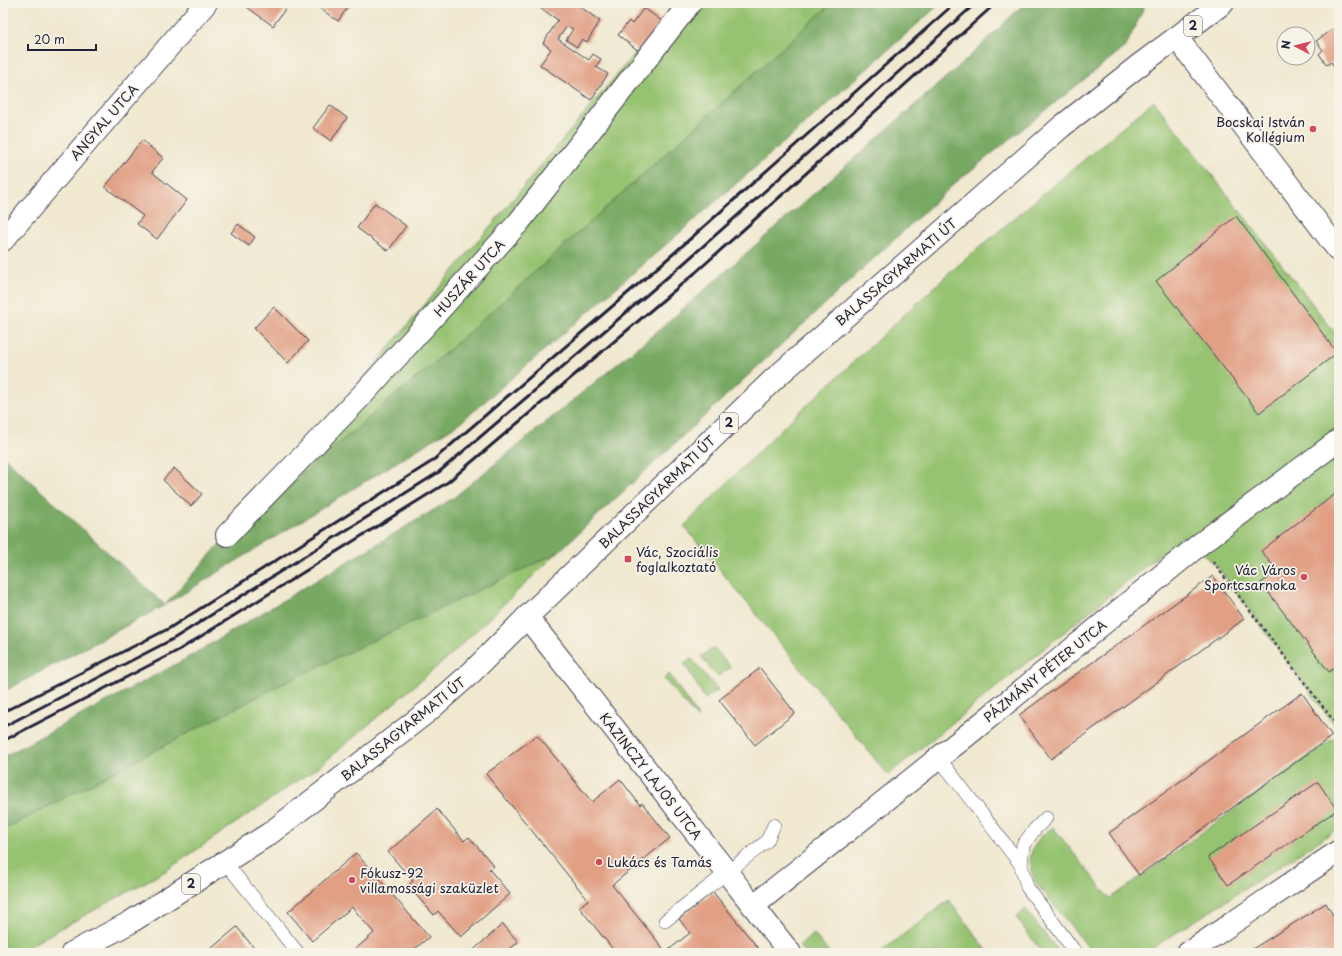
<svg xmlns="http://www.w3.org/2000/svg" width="1342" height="956" viewBox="0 0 1342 956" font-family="'Playpen Sans',sans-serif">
	<rect width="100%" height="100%" fill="#f7f3e8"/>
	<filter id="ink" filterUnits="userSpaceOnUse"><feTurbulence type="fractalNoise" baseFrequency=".025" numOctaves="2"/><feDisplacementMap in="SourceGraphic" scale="8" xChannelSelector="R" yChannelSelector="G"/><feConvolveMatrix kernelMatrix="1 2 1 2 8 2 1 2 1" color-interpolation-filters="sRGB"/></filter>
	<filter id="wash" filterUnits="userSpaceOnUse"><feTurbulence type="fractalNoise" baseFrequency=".012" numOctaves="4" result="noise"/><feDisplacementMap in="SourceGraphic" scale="16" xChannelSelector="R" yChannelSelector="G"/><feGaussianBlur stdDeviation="0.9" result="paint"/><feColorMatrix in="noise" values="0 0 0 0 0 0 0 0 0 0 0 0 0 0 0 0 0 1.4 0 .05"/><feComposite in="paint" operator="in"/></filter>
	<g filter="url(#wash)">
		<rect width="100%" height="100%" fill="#f0e8cf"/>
		<g fill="#96c371" stroke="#5c7256">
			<polygon points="677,3 832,3 449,350 219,545 309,443"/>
			<polygon points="1154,101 1339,338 1339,731 1217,566 1183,536 888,775 684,526 779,431 955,268"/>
			<polygon points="557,553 453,653 321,765 164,872 16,953 3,953 3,830 284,683"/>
			<polygon points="714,648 731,667 718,676 714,673 701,656"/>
			<polygon points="692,659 718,690 705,699 684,663"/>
			<polygon points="669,674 698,717 697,718 664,679"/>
			<path d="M 1339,734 L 1339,828 L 1145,953 L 1093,953 L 1036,883 C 1024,859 1031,842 1053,827 L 1110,899 Z"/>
			<polygon points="949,900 989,953 879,953"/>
			<polygon points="1025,909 1060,953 1037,953 1040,950 1016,917"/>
			<polygon points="814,934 829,953 805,953 799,946"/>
		</g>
		<g fill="#78a963" stroke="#4d664f">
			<polygon points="832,3 941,3 789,138 460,423 165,605 3,692 3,456 165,605 219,545 449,350"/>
			<polygon points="1025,3 1146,3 1126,46 954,184 557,553 284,683 3,830 3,757 182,661 452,499 659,330 966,60"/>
		</g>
		<g id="blocks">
			<g fill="#e19f84">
				<polygon points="250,3 286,3 288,5 273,26 247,7"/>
				<polygon points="312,3 351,3 338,21"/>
				<polygon points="533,3 575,3 600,21 587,42 582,39 577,47 566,40 573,29 567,26 558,39 589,60 593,54 601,59 596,67 608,74 591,100 540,65 551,49 543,43 558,20"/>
				<polygon points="644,8 663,22 640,52 618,35 629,21 632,24"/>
				<polygon points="1339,25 1339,74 1331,62 1327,65 1319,54 1323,50 1316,41"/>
				<polygon points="330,105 347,118 331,141 313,128"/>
				<polygon points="142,140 163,158 152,172 187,200 157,239 137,224 143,216 105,187"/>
				<polygon points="375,203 406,226 388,251 357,228"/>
				<polygon points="1236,216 1337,353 1259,413 1156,281"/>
				<polygon points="238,224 255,237 249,246 231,233"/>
				<polygon points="274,307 308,341 288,363 254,328"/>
				<polygon points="174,468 202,494 191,506 163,480"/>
				<polygon points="1339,491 1339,664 1329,672 1261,583 1277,571 1261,551"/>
				<polygon points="1213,576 1244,619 1051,759 1019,715"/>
				<polygon points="760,668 795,713 755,745 719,700"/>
				<polygon points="1302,693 1332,736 1139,875 1109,833"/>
				<polygon points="537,735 592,802 620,779 640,805 642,803 670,838 612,885 666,952 690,933 679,919 713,892 762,953 616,953 579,907 588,900 486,774"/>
				<polygon points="1318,782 1337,810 1228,885 1208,857"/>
				<polygon points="437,809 464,841 469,837 494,866 489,869 510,894 461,937 438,911 434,915 408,886 413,881 388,852"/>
				<polygon points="356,853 429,937 410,953 351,953 374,933 352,907 312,941 288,912"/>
				<polygon points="1326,903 1334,917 1339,914 1339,953 1246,953"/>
				<polygon points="503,924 518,942 505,953 470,953"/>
				<polygon points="237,927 258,953 206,953"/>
			</g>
		</g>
	</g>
	<g filter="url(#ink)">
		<use href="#blocks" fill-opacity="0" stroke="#414051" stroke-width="1"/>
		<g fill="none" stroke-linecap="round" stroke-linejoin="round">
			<g stroke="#414051" stroke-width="14">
				<g id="service">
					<polyline points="939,758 1021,865"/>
					<polyline points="1046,818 1035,829 1023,845 1021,865 1027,887 1076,953"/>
					<polyline points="225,862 298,953"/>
					<polyline points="665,921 767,841 774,825"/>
				</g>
			</g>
			<g stroke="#414051" stroke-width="24">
				<g id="minor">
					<polyline points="1177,38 1339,251"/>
					<polyline points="3,240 206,3"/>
					<polyline points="227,535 365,392 519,222 690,3"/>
					<polyline points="527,617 790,953"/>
					<polyline points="753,906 971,732 1200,544 1339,440"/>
					<polyline points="1188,953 1339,851"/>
				</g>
			</g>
			<g stroke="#414051" stroke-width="24">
				<polyline id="primary" points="72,953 129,923 269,834 427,712 472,672 527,617 774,379 1061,127 1138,66 1223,3"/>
			</g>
			<polyline stroke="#414051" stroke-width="2.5" stroke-dasharray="3 3" stroke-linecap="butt" points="1213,562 1339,728"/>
			<use href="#service" stroke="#fff" stroke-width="13"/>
			<use href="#minor" stroke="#fff" stroke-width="22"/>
			<use href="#primary" stroke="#fff" stroke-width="22"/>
			<g stroke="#22223b" stroke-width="3">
				<polyline points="3,712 168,629 431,462 672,255 955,3"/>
				<polyline points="3,727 173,639 439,472 683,264 976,3"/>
				<polyline points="3,741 179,650 448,482 695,273 996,3"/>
			</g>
		</g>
	</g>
	<g fill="#d1495b" stroke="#f7f3e8" stroke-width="1.5">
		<circle cx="1313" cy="129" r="4"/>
		<rect x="624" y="555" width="8" height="8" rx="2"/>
		<circle cx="1304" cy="577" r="4"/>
		<circle cx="599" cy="862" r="4"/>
		<circle cx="352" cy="880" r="4"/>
	</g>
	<g text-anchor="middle" stroke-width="3.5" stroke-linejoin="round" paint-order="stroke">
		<g fill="#f7f3e8" stroke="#62616f" stroke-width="1">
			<rect x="1184" y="16" width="18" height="20" rx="3"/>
			<rect x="720" y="413" width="18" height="20" rx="3"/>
			<rect x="182" y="874" width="18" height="20" rx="3"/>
		</g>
		<g font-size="12" font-weight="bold" fill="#22223b">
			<text x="1193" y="30">2</text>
			<text x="729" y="427">2</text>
			<text x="191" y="888">2</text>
		</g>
		<g font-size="13" fill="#22223b" stroke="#f7f3e8">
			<text transform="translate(104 122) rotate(-49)" y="5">ANGYAL UTCA</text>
			<text transform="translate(896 272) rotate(-41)" y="5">BALASSAGYARMATI ÚT</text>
			<text transform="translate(469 278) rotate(-48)" y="5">HUSZÁR UTCA</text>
			<text transform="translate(657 492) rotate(-44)" y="5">BALASSAGYARMATI ÚT</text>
			<text transform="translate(1045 671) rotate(-39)" y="5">PÁZMÁNY PÉTER UTCA</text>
			<text transform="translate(403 729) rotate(-39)" y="5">BALASSAGYARMATI ÚT</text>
			<text transform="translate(651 776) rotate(52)" y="5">KAZINCZY LAJOS UTCA</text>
		</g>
		<g font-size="13" fill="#22223b" stroke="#f7f3e8" text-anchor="start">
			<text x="1305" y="127" text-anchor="end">Bocskai István<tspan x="1305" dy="15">Kollégium</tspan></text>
			<text x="636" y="557">Vác, Szociális<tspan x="636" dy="15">foglalkoztató</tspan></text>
			<text x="1296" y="575" text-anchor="end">Vác Város<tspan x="1296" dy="15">Sportcsarnoka</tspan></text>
			<text x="607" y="867">Lukács és Tamás</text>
			<text x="360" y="878">Fókusz-92<tspan x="360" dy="15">villamossági szaküzlet</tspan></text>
		</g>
	</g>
	<rect width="1342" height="956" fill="none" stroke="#f7f3e8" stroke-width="16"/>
	<g transform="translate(1296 46) rotate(277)"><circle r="19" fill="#f7f3e8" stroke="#a29fa3"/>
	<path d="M0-3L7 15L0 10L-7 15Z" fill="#d1495b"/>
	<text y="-6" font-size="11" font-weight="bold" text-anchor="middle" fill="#22223b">N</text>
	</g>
	<path d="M28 44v6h68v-6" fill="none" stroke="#22223b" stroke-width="2"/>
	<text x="34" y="44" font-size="12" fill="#22223b" stroke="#f7f3e8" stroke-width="3" paint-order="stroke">20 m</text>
</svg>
